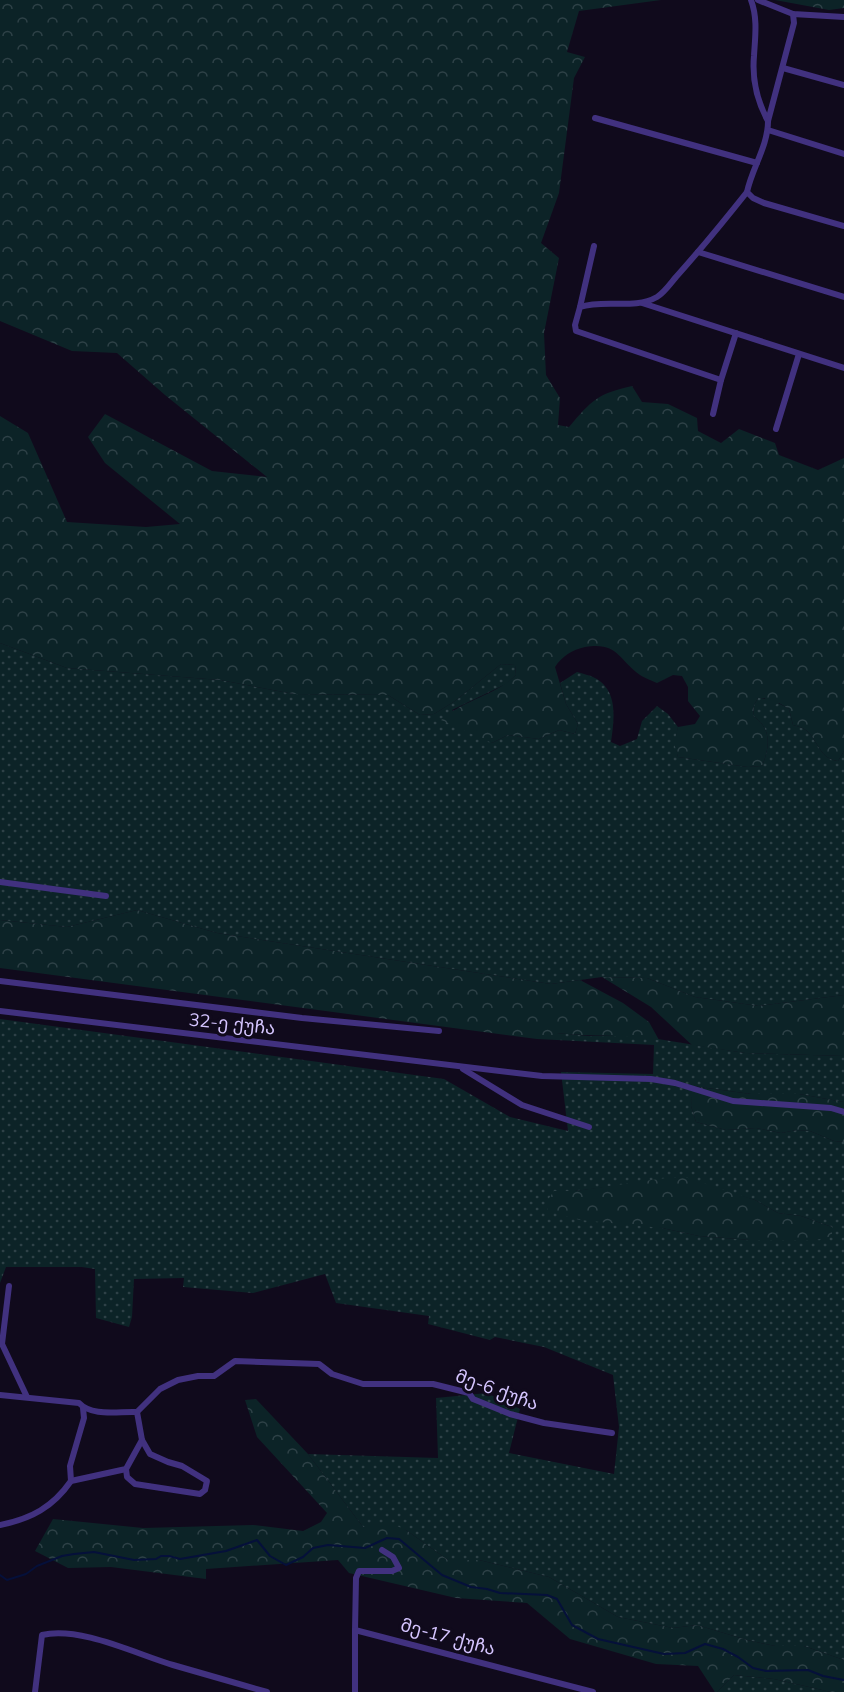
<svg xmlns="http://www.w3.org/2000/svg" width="844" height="1692" viewBox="0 0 844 1692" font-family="Mulish,'Noto Sans Georgian',sans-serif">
	<defs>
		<pattern id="green-dots" width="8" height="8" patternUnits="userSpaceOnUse" patternTransform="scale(1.5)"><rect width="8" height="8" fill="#0c2327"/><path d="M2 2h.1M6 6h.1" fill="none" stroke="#2e4147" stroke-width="1.8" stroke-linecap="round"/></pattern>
		<pattern id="forest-crowns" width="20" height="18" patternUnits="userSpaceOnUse" patternTransform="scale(1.5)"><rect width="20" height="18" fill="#0c2327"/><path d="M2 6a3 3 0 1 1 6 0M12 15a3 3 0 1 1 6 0" fill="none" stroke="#2e4147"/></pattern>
	</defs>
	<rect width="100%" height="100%" fill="#100a1c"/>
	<g fill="url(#green-dots)" fill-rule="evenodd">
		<path d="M 0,643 L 67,668 L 220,680 L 294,694 L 388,695 L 420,715 L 434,714 L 455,701 L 501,664 L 515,665 L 516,675 L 506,684 L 452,710 L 492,743 L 508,735 L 539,739 L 559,730 L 575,734 L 578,724 L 566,704 L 560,683 L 577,672 C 583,674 590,675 595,678 C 619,691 614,720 611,742 L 620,746 L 637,739 L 642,721 L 657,706 L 668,714 L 678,727 L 675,743 L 678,757 L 748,767 L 762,766 C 770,747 772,728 753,716 L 754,705 L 758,698 C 769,698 779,703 789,709 L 793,725 C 797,726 804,728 807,731 C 818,741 820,759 838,761 L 844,751 L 844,995 L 759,1006 L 695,997 L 647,978 L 602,977 L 551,984 L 217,933 L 137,910 L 67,927 L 0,920 Z"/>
		<path d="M 0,1019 L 444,1079 L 510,1117 L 568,1131 L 561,1072 L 653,1074 L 654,1045 L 557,1040 L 557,1033 L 589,1036 L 639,1036 L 745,1053 L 844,1056 L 844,1102 L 799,1094 L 751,1094 L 693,1086 L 691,1106 L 696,1122 L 726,1130 L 756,1128 L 781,1133 L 797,1130 L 810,1131 L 834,1141 L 844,1142 L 844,1660 L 804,1646 L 775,1646 L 747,1640 L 697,1625 L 673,1628 L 618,1617 L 549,1577 L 479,1560 L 448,1560 L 406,1530 L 363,1527 L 308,1454 L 438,1458 L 436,1398 L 487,1393 L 520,1409 L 509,1453 L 614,1474 L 619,1427 L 613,1375 L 544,1347 L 495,1337 L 490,1340 L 428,1324 L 429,1316 L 336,1303 L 325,1274 L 253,1293 L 183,1287 L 184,1278 L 134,1279 L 132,1317 L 129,1327 L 96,1318 L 95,1269 L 82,1267 L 6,1267 L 0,1283 ZM 639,1183 L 724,1191 L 755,1200 L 778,1213 L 801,1216 L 832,1227 L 816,1240 L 750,1240 L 699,1236 L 662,1228 L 554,1191 L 575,1191 Z"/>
		<polygon points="734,1675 774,1679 831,1692 717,1692"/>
	</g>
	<g fill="url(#forest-crowns)">
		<path d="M 0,0 L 661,0 L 579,11 L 567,52 L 585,57 L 574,78 L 559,193 L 541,243 L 559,258 L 544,333 L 546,375 L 560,398 L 558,425 L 569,427 C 592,400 597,394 632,386 L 642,402 L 668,404 L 697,418 L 698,431 L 721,443 L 739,429 L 775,443 L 779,455 L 818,470 L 844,458 L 844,751 L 838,761 C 820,759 818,741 807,731 C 804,728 797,726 793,725 L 789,709 L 779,703 L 773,706 L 767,705 L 765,698 L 758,698 L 754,705 L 753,716 C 772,728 770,747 762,766 L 748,767 L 678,757 L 674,743 L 678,727 L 695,724 L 700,716 L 688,701 L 688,687 L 682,676 L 673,675 L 657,683 C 651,680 644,678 640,675 C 617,658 618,642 585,647 C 572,650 562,656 555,667 L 566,704 L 578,724 L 575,734 L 559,730 L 539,739 L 508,735 L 492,743 L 441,720 C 463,700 494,696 516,675 L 515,665 L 501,664 L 455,701 L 434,714 L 420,715 L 388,695 L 294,694 L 220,680 L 67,668 L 0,643 L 0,416 L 28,433 L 67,522 L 146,527 L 180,524 L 105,463 L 88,437 L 105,414 L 212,471 L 267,477 L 165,395 L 117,353 L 72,351 L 0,321 Z"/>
		<polygon points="775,0 844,0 844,8 829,10"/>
		<path d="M 137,910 L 217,933 L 551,984 L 580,980 L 623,1003 L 649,1022 L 659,1040 C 625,1034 591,1037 557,1033 L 557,1040 L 537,1039 L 0,968 L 0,920 L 67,927 Z"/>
		<polygon points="602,977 647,978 695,997 759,1006 844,995 844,1056 745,1053 692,1045 651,1007"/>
		<polygon points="692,1086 751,1094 799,1094 844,1102 844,1142 834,1141 810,1131 797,1130 781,1133 756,1128 726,1130 696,1122 691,1106"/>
		<polygon points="666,1178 688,1178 755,1200 778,1213 801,1216 832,1227 832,1236 816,1240 750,1240 699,1236 662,1228 580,1220 548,1211 547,1201 554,1191 575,1191"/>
		<polygon points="256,1399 308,1454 363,1527 388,1522 406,1530 448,1560 479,1560 549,1577 618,1617 673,1628 697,1625 747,1640 775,1646 804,1646 844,1660 844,1692 831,1692 774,1679 734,1675 717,1692 715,1692 698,1666 656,1664 570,1639 527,1603 456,1598 349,1573 338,1560 206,1569 206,1579 111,1567 68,1568 35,1551 53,1519 143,1528 253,1525 303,1531 321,1522 327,1513 257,1437 245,1400"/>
	</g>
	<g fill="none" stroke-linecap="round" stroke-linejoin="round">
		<polyline stroke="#05103a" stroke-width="2" points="0,1575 7,1580 26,1574 37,1566 62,1556 74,1554 94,1552 134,1560 156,1559 161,1556 169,1556 180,1559 226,1551 257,1540 270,1556 286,1565 303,1557 313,1548 328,1545 365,1548 387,1538 399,1539 442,1575 471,1587 487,1589 500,1593 547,1595 557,1599 572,1625 598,1639 664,1654 685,1653 705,1644 723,1649 738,1657 753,1668 766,1671 808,1670 823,1676 844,1680"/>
		<g stroke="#41317f" stroke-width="6">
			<path d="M 751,0 C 758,19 755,37 754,56 C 752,78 757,101 768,121"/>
			<polyline points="758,0 793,14 844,17"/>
			<path d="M 793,14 L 794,23 L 768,121 C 768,146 752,168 747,192 L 753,198 L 764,203 L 844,226"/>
			<polyline points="783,68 844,85"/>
			<polyline points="595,118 757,163"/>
			<polyline points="768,130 844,154"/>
			<polyline points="698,252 844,297"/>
			<polyline points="642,303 844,368"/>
			<polyline points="580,307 594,246"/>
			<path d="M 721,380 L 576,331 L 575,325 L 580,307 C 605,299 634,310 657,297 C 664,293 671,283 676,277 C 701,249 724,221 747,192"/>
			<polyline points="713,414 721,380 736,333"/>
			<polyline points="776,429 799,354"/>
			<polyline points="0,882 106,896"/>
			<polyline points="0,981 302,1018 439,1031"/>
			<polyline points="0,1011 542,1076 651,1079 675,1083 733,1101 831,1108 844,1112"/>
			<polyline points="463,1069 522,1105 589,1127"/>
			<polyline points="9,1286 2,1344 27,1397"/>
			<path d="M 0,1395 L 79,1403 C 92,1417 119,1411 137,1412 L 160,1389 L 178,1380 L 198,1376 L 214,1376 L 235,1361 L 319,1364 L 332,1374 L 363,1384 L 433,1384 L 469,1393 L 473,1399 L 510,1414 L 544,1423 L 612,1433"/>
			<polyline points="126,1469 127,1477 135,1484 200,1494 205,1490 207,1481 182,1466 168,1462 150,1454 142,1440"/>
			<polyline points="71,1481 70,1466 84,1418 83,1408"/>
			<path d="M 0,1525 C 31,1519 53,1507 71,1481 L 126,1469 L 142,1440 L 137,1412"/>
			<polyline points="355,1630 356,1578 359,1571 392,1571 399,1568 393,1557 382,1550"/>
			<path d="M 35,1692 L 42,1635 C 80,1626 136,1654 173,1665 C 204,1674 236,1683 267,1692"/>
			<polyline points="355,1692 355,1630 593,1692"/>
		</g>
	</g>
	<g text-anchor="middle" stroke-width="6" stroke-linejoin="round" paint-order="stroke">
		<g font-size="18" fill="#d5c5ff" stroke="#100a1c">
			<text transform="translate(232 1024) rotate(6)" y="6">32-ე ქუჩა</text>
			<text transform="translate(497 1390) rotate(20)" y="6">მე-6 ქუჩა</text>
			<text transform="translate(448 1637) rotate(15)" y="6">მე-17 ქუჩა</text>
		</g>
	</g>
</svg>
